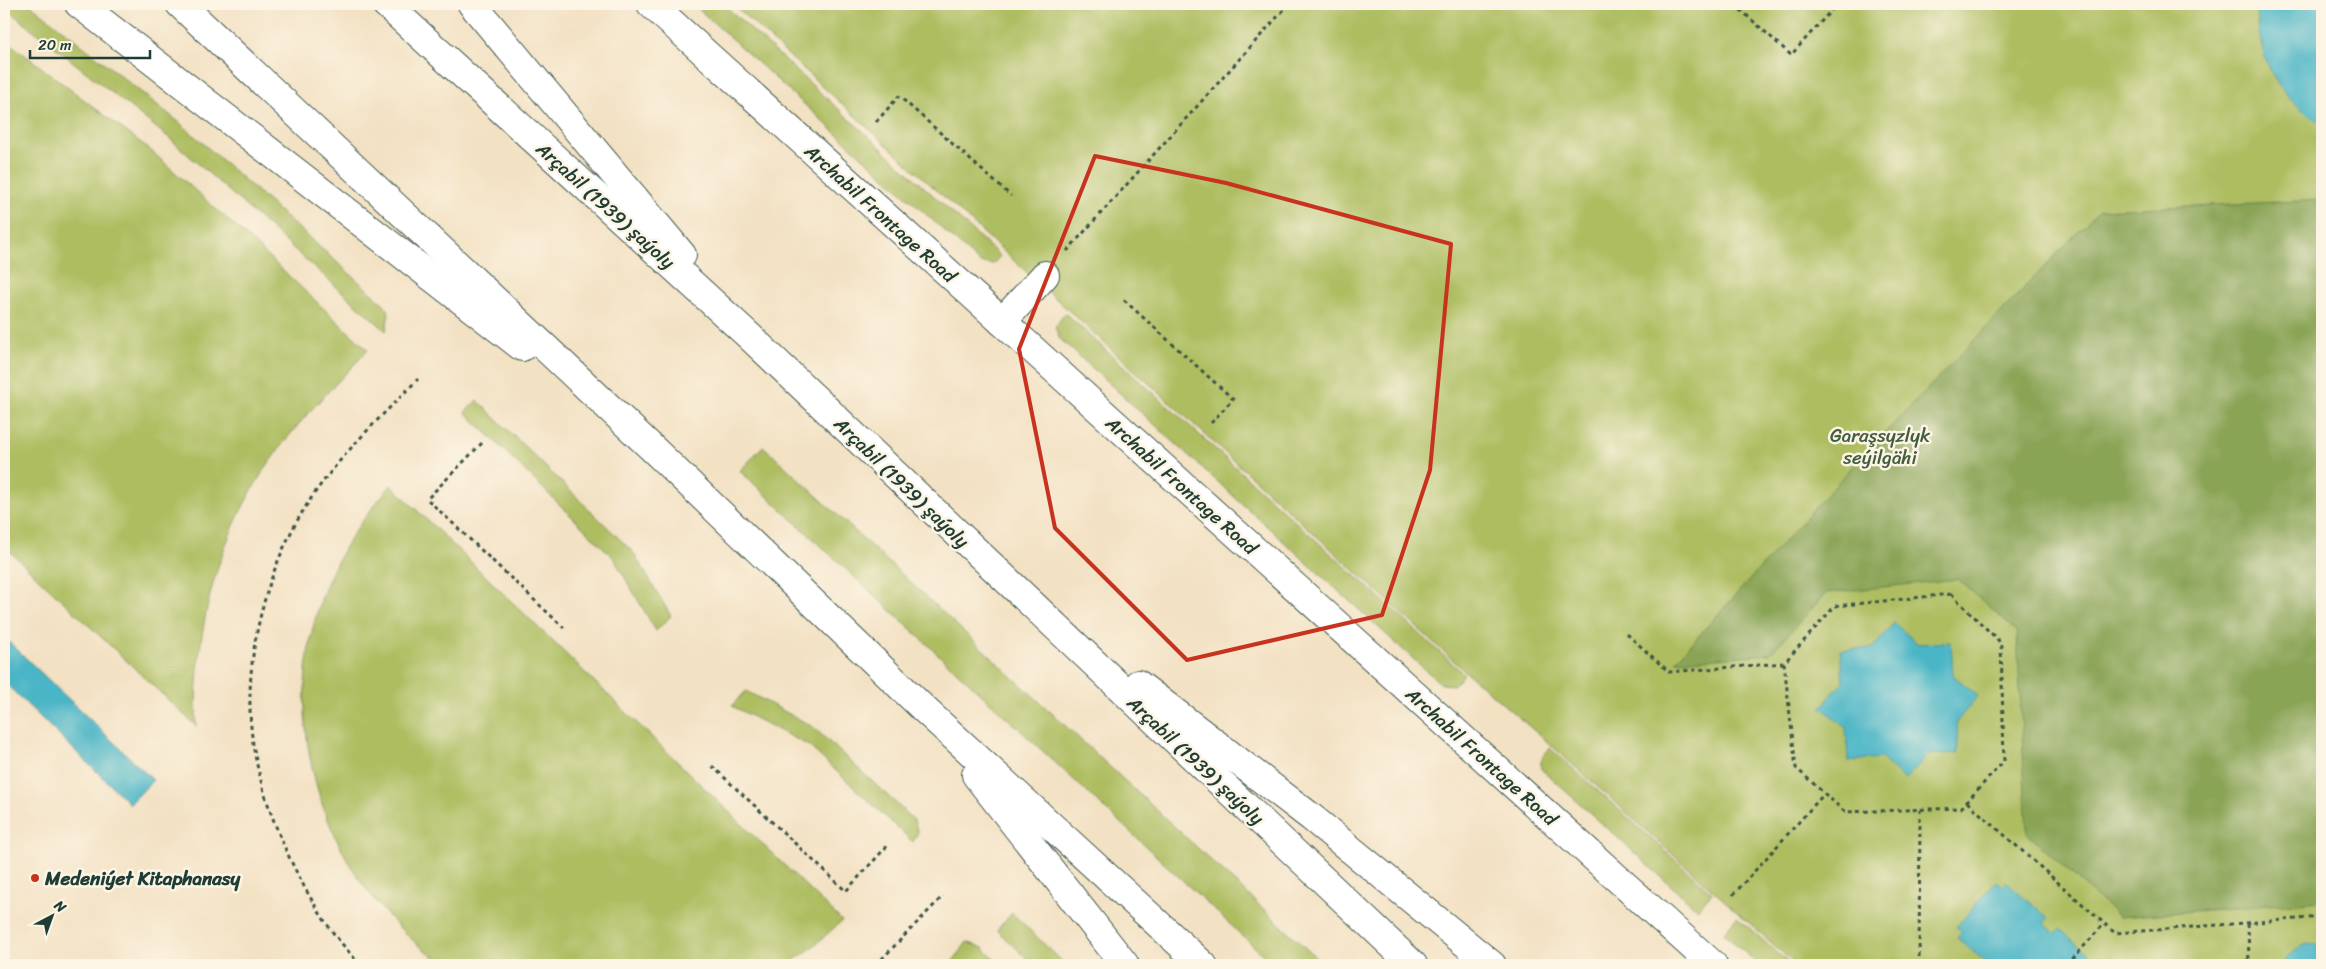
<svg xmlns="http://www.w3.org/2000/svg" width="2326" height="969" viewBox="0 0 2326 969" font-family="Sriracha,sans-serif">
	<rect width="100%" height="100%" fill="#fcf5e5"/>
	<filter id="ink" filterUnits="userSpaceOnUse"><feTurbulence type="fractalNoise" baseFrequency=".02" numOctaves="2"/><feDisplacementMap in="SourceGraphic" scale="10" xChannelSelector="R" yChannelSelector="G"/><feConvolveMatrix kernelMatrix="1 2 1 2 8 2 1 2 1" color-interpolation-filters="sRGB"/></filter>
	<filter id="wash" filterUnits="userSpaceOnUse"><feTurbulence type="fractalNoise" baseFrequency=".0096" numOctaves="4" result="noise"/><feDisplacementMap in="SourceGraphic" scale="20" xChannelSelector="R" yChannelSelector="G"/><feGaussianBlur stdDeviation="1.12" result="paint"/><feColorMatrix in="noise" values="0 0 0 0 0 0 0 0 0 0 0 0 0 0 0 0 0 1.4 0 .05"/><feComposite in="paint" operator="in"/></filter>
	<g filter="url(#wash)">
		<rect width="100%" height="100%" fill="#f3e1c3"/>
		<g fill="#adbd60" stroke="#667d4a">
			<polygon points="4,4 30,4 180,123 384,304 389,313 386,331 168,137 4,7"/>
			<polygon points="693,4 723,4 1000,256 993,264 980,263"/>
			<polygon points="732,4 2322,4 2322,965 1796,965 1552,746 1467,673"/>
			<path d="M 4,39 L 149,149 L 245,235 L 368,350 C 339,381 307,412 281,446 C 218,530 195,622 196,726 L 4,546 Z"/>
			<polygon points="1065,313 1464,674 1454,685 1441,684 1059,338 1055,327"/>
			<polygon points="477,400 633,552 671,616 656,631 613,557 465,412"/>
			<polygon points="763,446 1324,965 1274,965 740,471"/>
			<path d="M 391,485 L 842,921 L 809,950 L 787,965 C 697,965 608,965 518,965 C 504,965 457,969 447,964 C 415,949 377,906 358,877 C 296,783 286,659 339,558 C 353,531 372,508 391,485 Z"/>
			<polygon points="746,691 812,726 914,820 918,832 913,842 809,746 732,706"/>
			<path d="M 1550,748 L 1712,893 L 1697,909 L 1541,769 C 1539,759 1544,755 1550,748 Z"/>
			<polygon points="1012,913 1066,965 1034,965 997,930"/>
			<polygon points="1737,917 1791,965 1759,965 1723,933"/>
			<polygon points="967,942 983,948 1000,965 950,965"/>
		</g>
		<polygon fill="#8aa456" stroke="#547045" points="2322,200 2322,901 2119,917 2027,833 2017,632 1958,579 1826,593 1770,654 1676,661 1837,483 2099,210"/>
		<g fill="#49b5c6" stroke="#34797d">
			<path d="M 2257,4 L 2322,4 L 2322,123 C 2274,95 2258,58 2257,4 Z"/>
			<polygon points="1894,623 1918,644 1951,642 1953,675 1978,696 1957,721 1958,753 1927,755 1905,780 1881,758 1848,761 1846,728 1821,707 1843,682 1840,650 1873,648"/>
			<polygon points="4,637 153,780 130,804 4,682"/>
			<polygon points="1996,881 2002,886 2006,881 2048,918 2044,923 2056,934 2060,929 2102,965 1989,965 1957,938 1962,932 1956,927"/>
			<path d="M 2307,944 L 2322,945 L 2322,965 L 2284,965 C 2287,953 2296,949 2307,944 Z"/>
		</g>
	</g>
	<g filter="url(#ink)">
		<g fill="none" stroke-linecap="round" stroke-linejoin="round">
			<g stroke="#3f5649" stroke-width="30">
				<g id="minor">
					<polyline points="651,4 1713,965"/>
					<polyline points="1002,322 1045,275"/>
				</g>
			</g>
			<g stroke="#3f5649" stroke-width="30">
				<g id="major">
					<polyline points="79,4 522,347"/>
					<polyline points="180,4 653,449 926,711 1203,965"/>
					<polyline points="386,4 748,335 1413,965"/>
					<polyline points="472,4 682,255"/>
					<polyline points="1138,684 1311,817 1492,965"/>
					<polyline points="976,775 1125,965"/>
				</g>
			</g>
			<g stroke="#3f5649" stroke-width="3" stroke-dasharray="4 4" stroke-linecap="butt">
				<polyline points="1734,4 1791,55 1837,4"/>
				<polyline points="876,122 899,96 1011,196"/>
				<polyline points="1067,251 1289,4"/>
				<polyline points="1124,300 1233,399 1211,423"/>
				<polyline points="482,443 427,499 564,628"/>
				<polygon points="1951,594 2001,643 2004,761 1961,808 1845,812 1796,768 1784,663 1835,606"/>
				<polyline points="1627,634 1669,672 1784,663"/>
				<polyline points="712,766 846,891 888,845"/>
				<polyline points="1967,802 2115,933 2322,917"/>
				<polyline points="1733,895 1824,794"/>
				<polyline points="2248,923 2249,965"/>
				<path d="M 360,965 C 350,953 338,940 329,927 C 294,876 265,811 254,750 C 241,676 260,589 296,523 C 326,468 374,424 418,379"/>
				<polyline points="876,965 943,896"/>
				<polyline points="1919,965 1920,810"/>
				<polyline points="2067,965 2104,924"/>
			</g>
			<use href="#minor" stroke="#fff" stroke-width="28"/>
			<use href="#major" stroke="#fff" stroke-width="28"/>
		</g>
	</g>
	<path fill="none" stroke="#c8321e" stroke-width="4" stroke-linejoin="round" d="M 1095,156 L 1226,183 L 1451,244 L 1430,470 L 1382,615 L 1187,660 L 1055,528 L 1019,349 Z"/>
	<circle fill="#c8321e" stroke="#fcf5e5" stroke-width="2" cx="35" cy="878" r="5"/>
	<g text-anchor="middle" stroke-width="5" stroke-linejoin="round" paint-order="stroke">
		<g font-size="19" fill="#1f3d34" stroke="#fcf5e5">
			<text transform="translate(606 205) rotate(42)" y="7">Arçabil (1939) şaýoly</text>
			<text transform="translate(881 213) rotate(42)" y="7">Archabil Frontage Road</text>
			<text transform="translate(902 482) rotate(44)" y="7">Arçabil (1939) şaýoly</text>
			<text transform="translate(1182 485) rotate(42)" y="7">Archabil Frontage Road</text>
			<text transform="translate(1482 756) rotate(42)" y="7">Archabil Frontage Road</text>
			<text transform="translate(1196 760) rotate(43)" y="7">Arçabil (1939) şaýoly</text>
		</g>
		<g font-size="19" fill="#425d3f" stroke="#fcf5e5">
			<text x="1880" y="442">Garaşsyzlyk<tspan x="1880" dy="22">seýilgähi</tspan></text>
		</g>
		<g font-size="19" font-weight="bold" fill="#1f3d34" stroke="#fcf5e5" text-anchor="start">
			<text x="45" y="885">Medeniýet Kitaphanasy</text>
		</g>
	</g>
	<rect width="2326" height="969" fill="none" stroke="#fcf5e5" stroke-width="20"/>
	<g transform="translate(52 916) rotate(41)" stroke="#fcf5e5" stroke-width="4" paint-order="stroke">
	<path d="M0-4L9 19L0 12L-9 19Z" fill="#1f3d34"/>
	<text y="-8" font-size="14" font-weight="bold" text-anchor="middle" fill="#1f3d34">N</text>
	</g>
	<path d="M30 50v8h120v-8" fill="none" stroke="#1f3d34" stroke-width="2.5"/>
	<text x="38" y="50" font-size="15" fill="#1f3d34" stroke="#fcf5e5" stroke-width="4" paint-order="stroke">20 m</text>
</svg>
